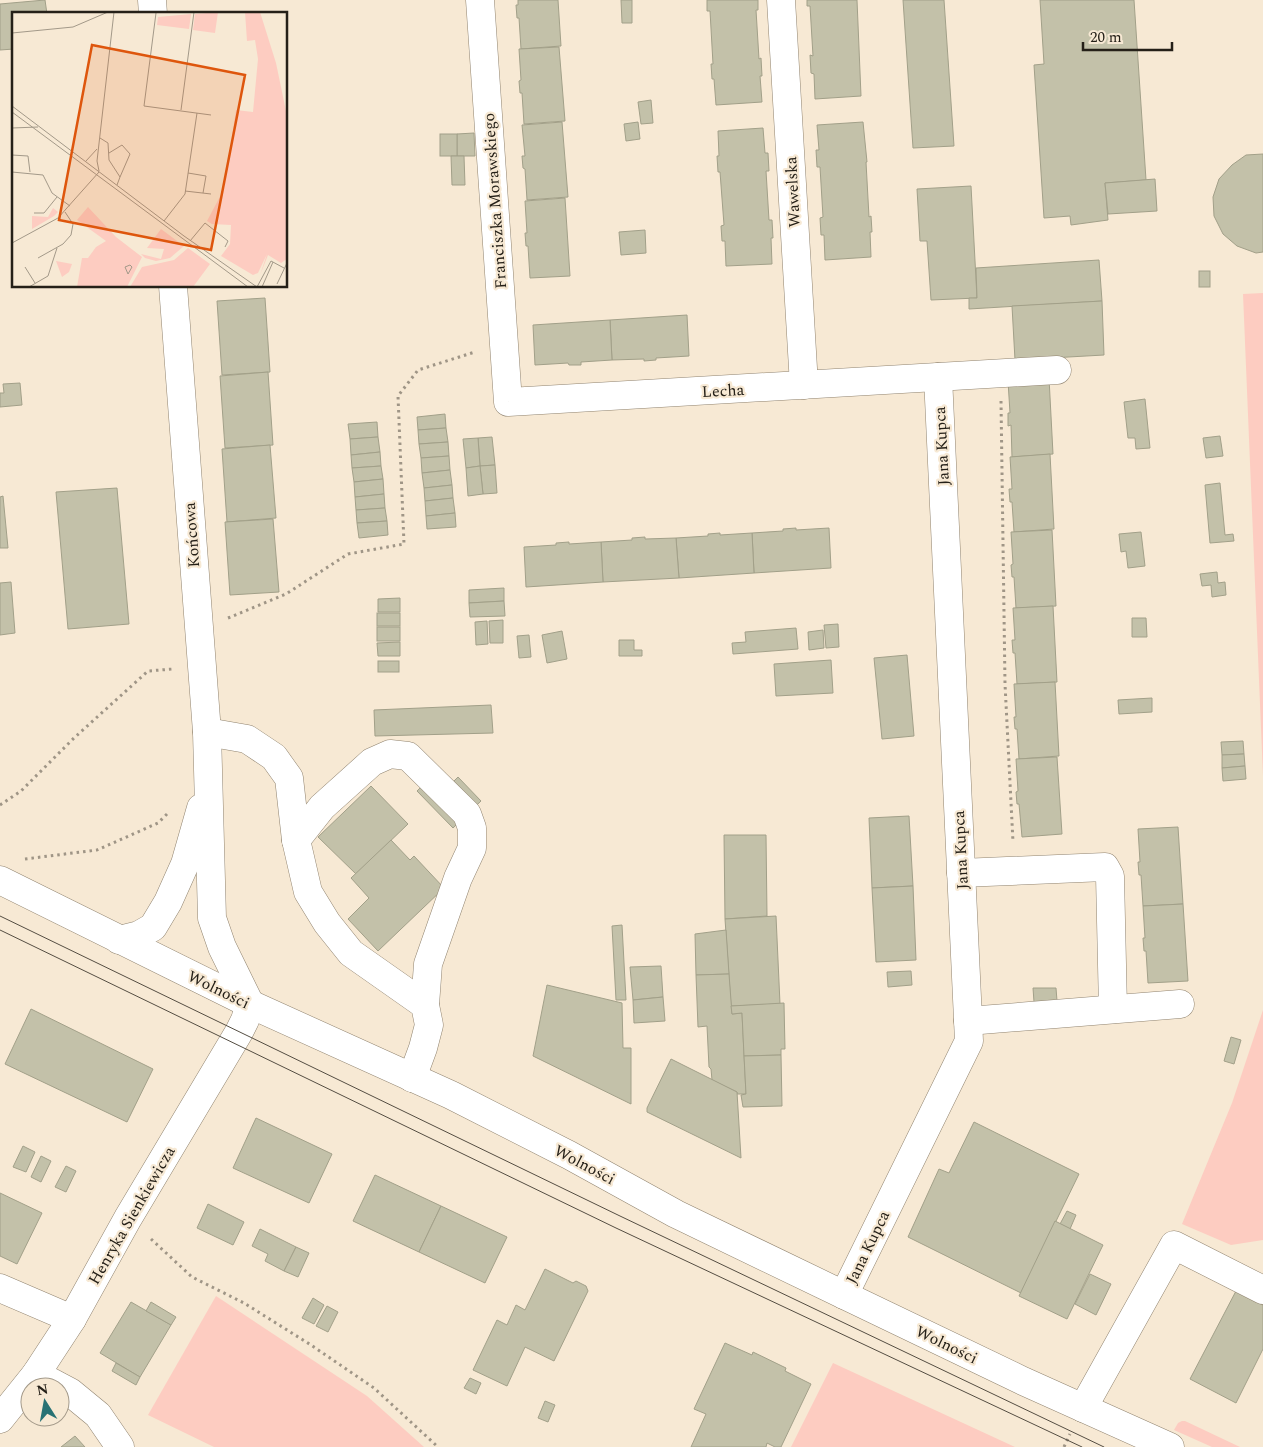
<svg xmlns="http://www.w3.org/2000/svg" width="1263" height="1447" viewBox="0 0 1263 1447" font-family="Spectral,serif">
	<rect width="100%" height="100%" fill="#f7e9d4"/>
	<g fill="#fdccc1">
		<polygon points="1263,293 1263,776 1243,294"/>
		<polygon points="1263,1010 1263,1240 1231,1245 1182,1224 1232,1103"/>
		<polygon points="216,1296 367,1396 424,1447 214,1447 148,1415"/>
		<polygon points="833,1363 1015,1447 791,1447"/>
		<polygon points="1182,1421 1185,1421 1240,1447 1212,1447 1174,1430 1178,1423"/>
	</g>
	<g fill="#c3c1a9" stroke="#a2a089">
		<polygon points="45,0 47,14 14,14 14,49 0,50 0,4"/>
		<polygon points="518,0 558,0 561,46 521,49 519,18 517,18 516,5 518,5"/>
		<polygon points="621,0 632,0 632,23 622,23"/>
		<polygon points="707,0 758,0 758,10 756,10 759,59 761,58 762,76 760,76 762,102 716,105 714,79 712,79 711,64 713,64 710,11 707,11"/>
		<polygon points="807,0 857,0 861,96 815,99 814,74 811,73 810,55 813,56 810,6 807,6"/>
		<polygon points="903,0 944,0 954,146 913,148"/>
		<polygon points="1040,0 1134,0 1146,180 1105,183 1108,220 1071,225 1070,216 1044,218 1034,65 1044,64"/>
		<polygon points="559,47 565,121 524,124 522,93 520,93 519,81 521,80 519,49"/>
		<polygon points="651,100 653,123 641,124 638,102"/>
		<polygon points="562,122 568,197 527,200 525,169 523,168 522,156 525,156 522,125"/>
		<polygon points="638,122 640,139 626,141 624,124"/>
		<polygon points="863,122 867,162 866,162 869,217 871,216 872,232 870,232 871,257 825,260 824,235 821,235 820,218 823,217 820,167 817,167 816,150 819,150 817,125"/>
		<polygon points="763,128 765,153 768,153 769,171 766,171 769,220 772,220 773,238 771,238 772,264 726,266 725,241 722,241 721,226 724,225 720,172 718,172 717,156 719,156 718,131"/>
		<polygon points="474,133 475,156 457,156 457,134"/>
		<rect x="440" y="134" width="17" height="22"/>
		<polygon points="1263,154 1263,252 1256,253 1237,246 1223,234 1214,216 1213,197 1219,179 1232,165 1246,155"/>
		<polygon points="451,156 464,156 465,185 452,185"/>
		<polygon points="1155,179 1157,211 1108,214 1105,183"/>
		<polygon points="971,186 977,298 931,300 927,241 920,241 917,189"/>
		<polygon points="565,198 570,276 530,278 528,246 526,246 525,233 527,233 525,201"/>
		<polygon points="645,230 646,253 621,255 619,232"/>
		<polygon points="1099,260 1102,301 969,309 969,298 977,298 976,268"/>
		<rect x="1199" y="271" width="11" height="16"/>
		<polygon points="265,298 270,372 222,375 217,301"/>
		<polygon points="1102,301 1104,355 1015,360 1012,306"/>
		<polygon points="687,315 689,356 656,358 656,360 644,361 644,359 612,360 610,320"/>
		<polygon points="610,320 612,360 581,362 581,365 569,365 568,363 535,365 533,325"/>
		<polygon points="268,372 273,445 225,448 220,376"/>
		<polygon points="1049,378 1053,454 1012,457 1011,425 1008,426 1008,413 1010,413 1008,381"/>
		<polygon points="20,383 22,405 0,407 0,393 4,393 3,384"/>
		<polygon points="1145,399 1150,448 1136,449 1135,438 1128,438 1124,402"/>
		<polygon points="445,414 446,428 418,430 417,417"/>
		<polygon points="377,422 378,437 350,439 348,424"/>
		<polygon points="446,428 448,442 419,444 418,430"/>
		<polygon points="1220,436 1223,456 1206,458 1203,438"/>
		<polygon points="378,437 380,452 351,455 350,439"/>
		<polygon points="492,437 495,465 480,466 478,438"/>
		<polygon points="478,438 480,466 466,468 463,439"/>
		<polygon points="448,442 449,456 421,458 419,444"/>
		<polygon points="270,445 276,518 227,522 222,449"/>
		<polygon points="380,452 381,466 352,468 351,455"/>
		<polygon points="1050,454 1054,529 1014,532 1012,502 1010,502 1009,489 1012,489 1010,457"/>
		<polygon points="449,456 450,470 422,473 421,458"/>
		<polygon points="495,465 497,493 483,494 480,466"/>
		<polygon points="381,466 383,479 354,482 352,468"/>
		<polygon points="480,466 483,494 468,496 466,468"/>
		<polygon points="450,470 452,485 424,488 422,473"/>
		<polygon points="383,479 384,494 355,497 354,482"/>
		<polygon points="1220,483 1225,535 1233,534 1234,541 1210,543 1205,485"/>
		<polygon points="452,485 453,498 425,501 424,488"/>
		<polygon points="117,488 129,624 68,629 56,492"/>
		<polygon points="384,494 385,508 356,510 355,497"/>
		<polygon points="3,496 8,548 0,548 0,497"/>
		<polygon points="453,498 455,513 426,516 425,501"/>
		<polygon points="385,508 387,521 357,523 356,510"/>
		<polygon points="455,513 456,527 427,529 426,516"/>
		<polygon points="273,519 279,592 230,595 225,522"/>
		<polygon points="387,521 388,535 359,538 357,523"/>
		<polygon points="796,528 796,530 829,528 831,568 754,573 752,533 783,531 783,529"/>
		<polygon points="1052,530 1056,606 1016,608 1014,577 1012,577 1011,565 1013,564 1011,532"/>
		<polygon points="1141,532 1145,566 1128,568 1126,551 1121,552 1119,534"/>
		<polygon points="720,533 720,535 752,533 754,573 679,578 676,538 708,536 708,534"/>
		<polygon points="645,537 645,539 676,538 679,578 603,582 601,542 632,540 632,538"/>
		<polygon points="569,542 569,544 601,542 603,582 526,587 524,547 556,545 556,543"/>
		<polygon points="1217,572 1218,583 1225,582 1226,595 1212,597 1211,585 1202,586 1200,574"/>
		<polygon points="11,582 15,633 0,635 0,583"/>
		<polygon points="504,588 504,601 469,603 469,590"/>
		<polygon points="400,598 400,612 378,612 378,599"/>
		<polygon points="504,601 505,616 470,617 469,603"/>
		<polygon points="1053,606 1057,682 1017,684 1015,653 1013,653 1012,640 1015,640 1013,608"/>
		<rect x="377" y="613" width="23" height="13"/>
		<polygon points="1132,618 1146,618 1147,637 1132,637"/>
		<polygon points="503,620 503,643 490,643 489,621"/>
		<polygon points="487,621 488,644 476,645 475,622"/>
		<polygon points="838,624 839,647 826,648 824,625"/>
		<rect x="377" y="627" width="23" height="14"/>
		<polygon points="796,628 798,649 733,654 732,643 746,642 745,632"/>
		<polygon points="823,630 824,648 809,650 808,632"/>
		<polygon points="562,631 567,659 547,663 542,635"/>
		<polygon points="529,635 531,657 519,658 517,636"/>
		<polygon points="619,640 634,640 634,650 642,650 642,656 619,656"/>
		<polygon points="400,642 400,656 378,656 377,643"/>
		<polygon points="907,655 914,736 882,739 874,658"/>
		<polygon points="831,660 833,693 776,696 774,664"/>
		<rect x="378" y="661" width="21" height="11"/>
		<polygon points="1055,682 1059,756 1019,759 1017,729 1015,729 1014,717 1016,717 1014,684"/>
		<polygon points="1152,698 1152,712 1119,714 1118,700"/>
		<polygon points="491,705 493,733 375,736 374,710"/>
		<polygon points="1243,741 1244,754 1222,755 1221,742"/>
		<polygon points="1244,754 1245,766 1222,768 1222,755"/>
		<polygon points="1057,757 1062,834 1022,837 1019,804 1017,804 1016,792 1018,791 1016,759"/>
		<polygon points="1245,766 1246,779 1223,781 1222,768"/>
		<polygon points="435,773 448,787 458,777 481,801 453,828 417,791"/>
		<polygon points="371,786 408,824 356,874 318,837"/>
		<polygon points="909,816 913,886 872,888 869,818"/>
		<polygon points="1178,827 1183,904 1143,906 1141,875 1139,875 1138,862 1140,862 1138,829"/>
		<polygon points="724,835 766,835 767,916 725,919"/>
		<polygon points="391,840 410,860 414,856 444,888 378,951 348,919 369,898 351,878"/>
		<polygon points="913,886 916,960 876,962 872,888"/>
		<polygon points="1183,904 1188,981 1148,983 1146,951 1144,951 1143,938 1145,938 1143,906"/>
		<polygon points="776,916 780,1004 731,1006 725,919"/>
		<polygon points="622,925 626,1000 616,1000 612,926"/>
		<polygon points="726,930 729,974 696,975 695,934"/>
		<polygon points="661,966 663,997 633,1000 630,967"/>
		<polygon points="911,971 912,985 888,987 887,972"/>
		<polygon points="729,974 732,1014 742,1013 746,1094 737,1094 737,1092 712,1080 711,1069 709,1067 707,1026 698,1027 696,975"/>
		<polygon points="547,985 622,1003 623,1048 631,1048 631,1104 533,1056"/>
		<polygon points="1033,988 1056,988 1057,1001 1034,1002"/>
		<polygon points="663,997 665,1021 634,1023 633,1000"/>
		<polygon points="784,1003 785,1049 781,1049 781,1055 744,1056 742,1013 732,1014 731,1006"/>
		<polygon points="31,1009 153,1069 127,1122 5,1064"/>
		<polygon points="1231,1037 1241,1040 1234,1064 1224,1061"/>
		<polygon points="781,1055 782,1106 743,1107 741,1095 746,1094 744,1056"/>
		<polygon points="671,1059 737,1092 741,1158 647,1112 647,1108"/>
		<polygon points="256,1118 332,1154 309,1203 233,1168"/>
		<polygon points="974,1122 1079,1174 1021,1293 908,1237 939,1169 949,1173"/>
		<polygon points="23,1146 35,1152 26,1172 13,1167"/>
		<polygon points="41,1156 51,1161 41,1182 31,1177"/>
		<polygon points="66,1166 76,1171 66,1192 55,1187"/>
		<polygon points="375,1175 441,1206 419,1252 353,1221"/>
		<polygon points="0,1193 42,1213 17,1264 0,1256"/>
		<polygon points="208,1204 244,1222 233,1245 197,1228"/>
		<polygon points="441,1206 507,1237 485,1283 419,1252"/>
		<polygon points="1067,1211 1076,1215 1070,1229 1060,1224"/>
		<polygon points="1055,1221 1103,1245 1067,1319 1019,1296"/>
		<polygon points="260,1229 296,1247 284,1271 265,1261 268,1254 252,1246"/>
		<polygon points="296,1247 309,1253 298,1277 284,1271"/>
		<polygon points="545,1269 573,1283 576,1281 586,1286 588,1291 554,1361 525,1347 507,1386 473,1370 497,1320 507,1325 516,1305 525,1310"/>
		<polygon points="1090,1274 1111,1284 1096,1315 1075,1304"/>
		<polygon points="1236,1291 1263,1305 1263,1349 1236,1403 1190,1379"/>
		<polygon points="313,1298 324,1305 314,1324 302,1318"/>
		<polygon points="131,1302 171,1325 140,1377 100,1353"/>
		<polygon points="151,1302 176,1317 171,1325 146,1311"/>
		<polygon points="327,1306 338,1312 328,1332 316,1326"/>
		<polygon points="725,1343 752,1355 753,1352 786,1368 785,1371 811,1384 781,1447 775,1447 767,1443 766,1447 691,1447 706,1414 694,1409"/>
		<polygon points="116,1363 140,1377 136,1385 112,1371"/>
		<polygon points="470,1378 481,1383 476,1394 464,1388"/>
		<polygon points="545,1401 555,1405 548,1422 538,1418"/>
		<polygon points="75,1436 85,1447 61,1447"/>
	</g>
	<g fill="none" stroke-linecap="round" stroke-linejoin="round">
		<g stroke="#918470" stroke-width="29">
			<g id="minor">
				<polyline points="152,0 153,14"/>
				<polyline points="480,0 508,402 1057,370"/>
				<polyline points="781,0 804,385"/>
				<polyline points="173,286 207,732 212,918 222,947 250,1004"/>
				<polyline points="207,732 247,739 274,757 289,778 296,840 308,892 327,923 351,953 425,1005 429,1025 423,1048 412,1078"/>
				<polyline points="296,840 322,807 372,762 390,754 408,756 467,814 472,828 472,848 458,878 428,964 425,1005"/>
				<polyline points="961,873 1105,867 1110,876 1113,1009"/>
				<polyline points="0,880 250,1004 451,1095 569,1155 676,1214 844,1295 1023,1381 1170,1447"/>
				<polyline points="119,940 139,935 153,927 168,902 185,864 201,808"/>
				<polyline points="968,1021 1180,1004"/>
				<polyline points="0,1288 72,1319"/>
				<polyline points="844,1295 969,1041 938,377"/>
				<polyline points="36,1374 70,1392 98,1415 120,1447"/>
				<polyline points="1083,1408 1174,1245 1263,1290"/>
				<polyline points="0,1419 36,1374 72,1319 128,1218 239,1032 245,1020 250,1004"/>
			</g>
		</g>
		<g stroke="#9f9586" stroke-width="3" stroke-dasharray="2.5 4" stroke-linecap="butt">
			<polyline points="1001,401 1005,684 1013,842"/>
			<polyline points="228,618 286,594 348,554 404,544 398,396 418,370 475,352"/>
			<polyline points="0,805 21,791 74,738 148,671 173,669"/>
			<polyline points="25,859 97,850 158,823 168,813"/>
			<polyline points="151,1239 192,1277 244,1303 311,1345 374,1388 438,1447"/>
			<polyline points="1064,1447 1070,1434"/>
		</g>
		<use href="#minor" stroke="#fff" stroke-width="28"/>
		<g stroke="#544d42" stroke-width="1">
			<polyline points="0,916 620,1216 1104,1447"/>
			<polyline points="0,930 616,1228 1082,1447"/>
		</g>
	</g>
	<g text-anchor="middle" stroke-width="4.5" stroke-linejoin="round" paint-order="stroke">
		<g font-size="16" fill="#252018" stroke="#f7e9d4">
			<text transform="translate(792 192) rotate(-93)" y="6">Wawelska</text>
			<text transform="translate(494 201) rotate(-94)" y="6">Franciszka Morawskiego</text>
			<text transform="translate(723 390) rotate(-3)" y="6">Lecha</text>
			<text transform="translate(941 446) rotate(-93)" y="6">Jana Kupca</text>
			<text transform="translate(191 535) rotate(-94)" y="6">Końcowa</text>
			<text transform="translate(960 850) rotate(-93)" y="6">Jana Kupca</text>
			<text transform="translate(219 989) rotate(26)" y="6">Wolności</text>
			<text transform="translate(585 1164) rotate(28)" y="6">Wolności</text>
			<text transform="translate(131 1215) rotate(-60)" y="6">Henryka Sienkiewicza</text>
			<text transform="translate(867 1247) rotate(-64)" y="6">Jana Kupca</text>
			<text transform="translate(947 1344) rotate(26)" y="6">Wolności</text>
		</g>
	</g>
	<g transform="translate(12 12)">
		<rect width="275" height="275" fill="#f7e9d4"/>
		<path d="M 206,0 L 203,21 L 181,18 L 183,2 ZM 233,0 L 248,0 L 264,51 L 275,104 L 275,247 L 269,251 L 256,243 L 248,263 L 255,242 L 246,261 L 241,263 L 209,244 L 218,232 L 219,213 L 200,212 L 195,209 L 212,177 L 224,98 L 241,100 L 246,47 L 243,28 L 235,29 ZM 179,2 L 177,17 L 145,13 L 146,5 ZM 76,195 L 104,225 L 130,245 L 115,275 L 65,275 L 70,246 L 76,246 L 84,235 L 94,229 L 65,208 ZM 41,196 L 46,200 L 42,204 L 20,217 L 20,204 L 36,205 ZM 149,217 L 172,234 L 158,246 L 144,249 L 133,246 L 129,242 L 149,247 L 152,237 L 135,236 ZM 176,236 L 198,252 L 181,275 L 118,275 L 130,255 L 162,248 ZM 44,249 L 60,252 L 57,260 L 50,265 Z" fill="#fdccc1"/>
		<path fill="none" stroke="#a39989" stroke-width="1" d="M 135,0 L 159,0M 144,1 L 132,94 L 199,103M 0,21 L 61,15 L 96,0M 0,94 L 172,224 L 245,275M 169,98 L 182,0M 0,100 L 236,275M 0,116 L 26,115M 88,126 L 96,131 L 97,148 L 108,165 L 105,173M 97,141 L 110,133 L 118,142 L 108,165M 0,143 L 16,144 L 18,160M 74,149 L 85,137M 87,159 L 85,149 L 102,0M 0,160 L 31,163 L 40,181 L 58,194M 176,161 L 194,164 L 191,181M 173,179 L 199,182M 22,201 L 32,201 L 45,185M 152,209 L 173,182 L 185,101M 178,229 L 193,211 L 216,229 L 213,235M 0,231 L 46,206 L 87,160M 26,246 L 51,232 L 59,223 L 61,212 L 53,200M 118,253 L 120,255 L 116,262 L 113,255 ZM 13,255 L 23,271M 265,272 L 275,251M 17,275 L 36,264 L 45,236M 245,275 L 259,249 L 272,256M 250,275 L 261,250"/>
		<path fill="#de560d" fill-opacity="0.15" stroke="#de560d" stroke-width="2.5" d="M 80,33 L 233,63 L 199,238 L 47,208 Z"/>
		<rect width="275" height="275" fill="none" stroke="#252018" stroke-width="2.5"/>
	</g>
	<g transform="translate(45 1402) rotate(349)"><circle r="24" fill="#f7e9d4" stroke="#a39989"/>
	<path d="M0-4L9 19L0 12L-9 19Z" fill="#287274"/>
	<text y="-8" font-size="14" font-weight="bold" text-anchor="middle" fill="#252018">N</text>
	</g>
	<path d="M1083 42v8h89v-8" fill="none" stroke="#252018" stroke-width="2.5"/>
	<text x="1090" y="42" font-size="15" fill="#252018" stroke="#f7e9d4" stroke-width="4" paint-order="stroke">20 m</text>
</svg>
